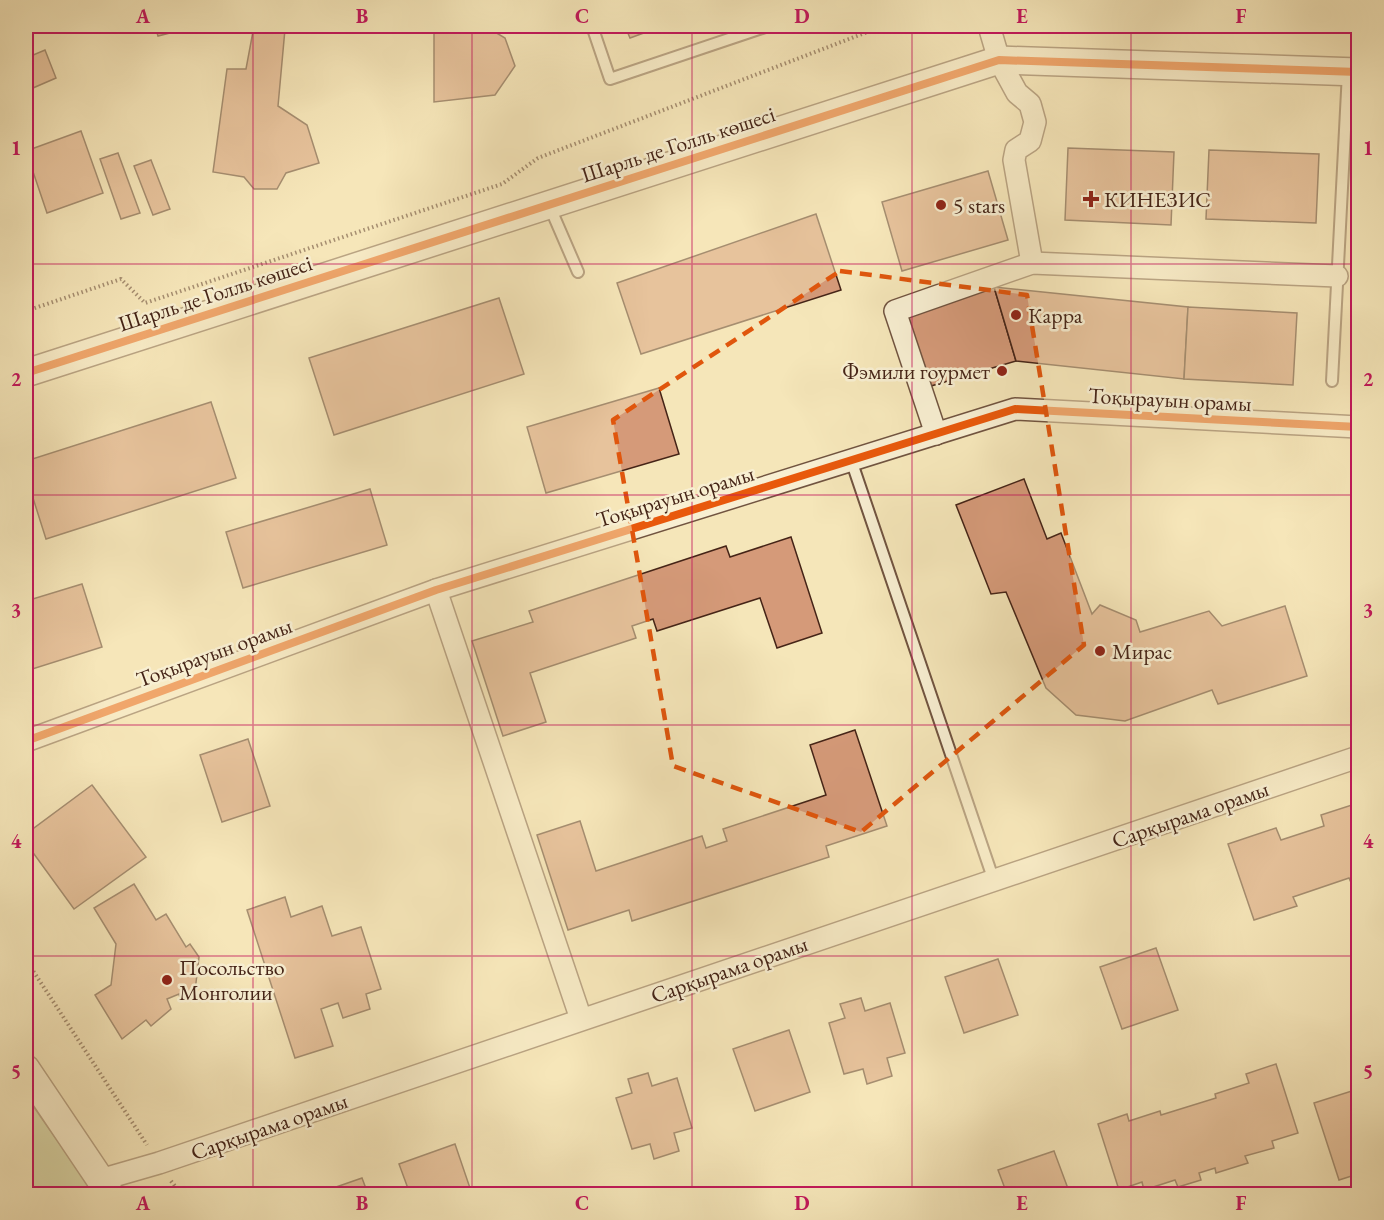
<svg xmlns="http://www.w3.org/2000/svg" width="1384" height="1220" viewBox="0 0 1384 1220" font-family="'EB Garamond',serif">
	<rect width="100%" height="100%" fill="#f5e6b9"/>
	<filter id="stains"><feTurbulence type="fractalNoise" baseFrequency=".00333" numOctaves="4"/><feColorMatrix values="0 0 0 0 .2 0 0 0 0 .09 0 0 0 0 .02 0 0 0 .5 -.17"/></filter>
	<radialGradient id="worn" r=".72"><stop offset=".6" stop-color="#630" stop-opacity="0"/><stop offset="1" stop-color="#630" stop-opacity=".3"/></radialGradient>
	<polygon fill="#bbc590" stroke="#807454" stroke-width="1.5" points="26,1096 95,1194 36,1194 26,1180"/>
	<g fill="#d59a79" stroke="#452417" stroke-width="1.5">
		<polygon points="155,26 197,26 158,36"/>
		<polygon points="254,26 269,26 285,29 278,106 307,125 319,163 286,173 277,189 254,189 244,177 213,172 227,69 246,69"/>
		<polygon points="434,26 485,26 505,38 515,66 495,95 434,102"/>
		<polygon points="625,26 663,26 630,38"/>
		<polygon points="45,50 56,78 26,91 26,58"/>
		<polygon points="81,131 103,193 47,213 26,151"/>
		<polygon points="1068,148 1174,152 1171,225 1065,220"/>
		<polygon points="1209,150 1319,154 1316,223 1206,219"/>
		<polygon points="118,153 140,213 121,219 100,159"/>
		<polygon points="151,160 170,209 153,215 134,166"/>
		<polygon points="988,171 1008,240 902,271 882,202"/>
		<polygon points="816,214 841,290 641,354 617,283"/>
		<polygon points="994,287 1016,361 914,391 892,317"/>
		<polygon points="994,287 1188,307 1184,379 1016,361"/>
		<polygon points="499,298 524,374 334,435 309,358"/>
		<polygon points="1188,307 1297,313 1293,385 1184,379"/>
		<polygon points="659,388 679,454 546,493 527,427"/>
		<polygon points="211,402 236,478 46,539 26,476 26,461"/>
		<polygon points="1024,479 1047,539 1061,533 1092,614 1100,605 1136,620 1140,632 1209,611 1222,626 1285,606 1307,676 1218,704 1212,690 1125,721 1076,715 1046,688 1006,592 991,594 956,505"/>
		<polygon points="370,489 387,545 243,588 226,532"/>
		<polygon points="791,537 822,633 777,648 760,598 657,631 653,619 632,626 636,638 530,673 546,722 503,736 472,641 533,622 529,611 726,546 730,557"/>
		<polygon points="82,584 102,647 26,671 26,601"/>
		<polygon points="855,730 887,826 826,846 829,857 632,921 629,910 568,930 537,835 580,821 596,871 702,836 706,848 727,841 723,829 826,795 810,745"/>
		<polygon points="248,739 270,806 222,822 200,755"/>
		<polygon points="92,785 146,857 74,909 26,843 26,834"/>
		<polygon points="1358,803 1358,885 1353,887 1349,878 1293,897 1297,906 1254,920 1228,844 1276,828 1281,840 1324,826 1321,815"/>
		<polygon points="134,884 156,920 166,914 186,947 190,944 199,957 195,991 181,1001 179,994 167,999 171,1009 151,1026 146,1020 122,1039 95,995 111,985 116,944 94,908"/>
		<polygon points="285,897 291,917 322,906 332,936 361,927 381,989 366,994 370,1009 343,1018 338,1003 321,1009 333,1046 295,1058 247,910"/>
		<polygon points="1156,948 1178,1010 1122,1029 1100,967"/>
		<polygon points="998,959 1018,1015 964,1033 945,977"/>
		<polygon points="861,998 865,1011 890,1003 905,1053 887,1058 892,1076 867,1084 863,1069 844,1074 829,1023 845,1018 840,1004"/>
		<polygon points="789,1030 810,1092 755,1111 733,1049"/>
		<polygon points="1276,1064 1298,1133 1272,1141 1274,1148 1245,1156 1248,1163 1216,1173 1215,1168 1199,1173 1201,1180 1178,1187 1175,1180 1144,1190 1142,1182 1119,1190 1098,1124 1127,1114 1129,1121 1160,1111 1161,1115 1216,1098 1215,1094 1249,1083 1246,1074"/>
		<polygon points="648,1073 652,1086 677,1078 692,1128 674,1133 679,1151 654,1159 650,1144 632,1149 616,1098 632,1093 628,1079"/>
		<polygon points="1358,1089 1358,1174 1339,1180 1314,1103"/>
		<polygon points="455,1144 472,1194 410,1194 399,1164"/>
		<polygon points="1054,1151 1070,1194 1007,1194 998,1170"/>
		<polygon points="362,1178 368,1194 316,1194"/>
		<polygon points="945,1187 948,1194 925,1194"/>
	</g>
	<g fill="none" stroke-linecap="round" stroke-linejoin="round">
		<g stroke="#715440" stroke-width="14">
			<g id="service">
				<polyline points="592,26 610,79 768,26"/>
				<polyline points="549,205 578,272"/>
				<polyline points="1332,381 1348,72"/>
				<polyline points="851,460 994,881"/>
			</g>
		</g>
		<g stroke="#715440" stroke-width="24">
			<g id="minor">
				<polyline points="989,26 999,60 1017,93 1030,104 1035,122 1030,141 1016,150 1014,160 1032,263"/>
				<polyline points="936,434 895,311 1032,263 1337,276"/>
				<polyline points="436,590 581,1019"/>
				<polyline points="26,741 436,590 1015,409 1358,427"/>
				<polyline points="100,1180 159,1163 1358,757"/>
			</g>
		</g>
		<g stroke="#715440" stroke-width="30">
			<g id="tertiary">
				<polyline points="26,373 999,60 1358,72"/>
				<polyline points="26,1069 110,1194"/>
			</g>
		</g>
		<g stroke="#452417" stroke-width="4" stroke-dasharray="1.5 3" stroke-linecap="butt">
			<polyline points="26,311 121,279 145,303 502,184 538,158 883,26"/>
			<polyline points="26,960 147,1145"/>
			<polyline points="171,1181 181,1194"/>
		</g>
		<use href="#service" stroke="#f8efd2" stroke-width="10"/>
		<use href="#minor" stroke="#f8efd2" stroke-width="21"/>
		<use href="#tertiary" stroke="#f8efd2" stroke-width="27"/>
		<g stroke="#f8efd2" stroke-width="11">
			<g id="cycleway">
				<polyline points="26,373 999,60 1358,72"/>
				<polyline points="26,741 436,590 1015,409 1358,427"/>
			</g>
		</g>
		<use href="#cycleway" stroke="#e8590c" stroke-width="8"/>
	</g>
	<path d="M0 0H1384V1220H0ZM 840,271 L 1027,295 L 1084,645 L 861,832 L 673,766 L 613,420 Z" fill="#f5e6b9" fill-opacity=".55" fill-rule="evenodd"/>
	<path fill="none" stroke="#e0560d" stroke-width="4.5" stroke-dasharray="12 8" stroke-linejoin="round" d="M 840,271 L 1027,295 L 1084,645 L 861,832 L 673,766 L 613,420 Z"/>
	<path fill="none" stroke="#c2185b" stroke-width="1.5" stroke-opacity="0.55" d="M 253,26 L 253,1194M 472,26 L 472,1194M 692,26 L 692,1194M 912,26 L 912,1194M 1131,26 L 1131,1194M 26,264 L 1358,264M 26,495 L 1358,495M 26,725 L 1358,725M 26,956 L 1358,956"/>
	<g fill="#8f2418" stroke="#f8efd2" stroke-width="2">
		<path d="M1088 190h6v6h6v6h-6v6h-6v-6h-6v-6h6z"/>
		<circle cx="941" cy="205" r="6"/>
		<circle cx="1016" cy="315" r="6"/>
		<circle cx="1002" cy="371" r="6"/>
		<circle cx="1100" cy="651" r="6"/>
		<circle cx="167" cy="980" r="6"/>
	</g>
	<g text-anchor="middle" stroke-width="5" stroke-linejoin="round" paint-order="stroke">
		<g font-size="22" fill="#452417" stroke="#f8efd2">
			<text transform="translate(678 144) rotate(-18)" y="8">Шарль де Голль көшесі</text>
			<text transform="translate(215 293) rotate(-18)" y="8">Шарль де Голль көшесі</text>
			<text transform="translate(1170 399) rotate(3)" y="8">Тоқырауын орамы</text>
			<text transform="translate(675 496) rotate(-17)" y="8">Тоқырауын орамы</text>
			<text transform="translate(214 652) rotate(-20)" y="8">Тоқырауын орамы</text>
			<text transform="translate(1190 814) rotate(-19)" y="8">Сарқырама орамы</text>
			<text transform="translate(729 969) rotate(-19)" y="8">Сарқырама орамы</text>
			<text transform="translate(269 1126) rotate(-19)" y="8">Сарқырама орамы</text>
		</g>
		<g font-size="22" fill="#452417" stroke="#f8efd2" text-anchor="start">
			<text x="1104" y="207">КИНЕЗИС</text>
			<text x="953" y="213">5 stars</text>
			<text x="1028" y="323">Карра</text>
			<text x="990" y="379" text-anchor="end">Фэмили гоурмет</text>
			<text x="1112" y="659">Мирас</text>
			<text x="179" y="975">Посольство<tspan x="179" dy="25">Монголии</tspan></text>
		</g>
	</g>
	<rect width="1384" height="1220" fill="none" stroke="#f5e6b9" stroke-width="66"/>
	<rect x="33" y="33" width="1318" height="1154" fill="none" stroke="#c2185b" stroke-width="2"/>
	<g font-size="20" text-anchor="middle" font-weight="bold" fill="#c2185b">
		<text x="143" y="23">A</text>
		<text x="362" y="23">B</text>
		<text x="582" y="23">C</text>
		<text x="802" y="23">D</text>
		<text x="1022" y="23">E</text>
		<text x="1241" y="23">F</text>
		<text x="16" y="155">1</text>
		<text x="1368" y="155">1</text>
		<text x="16" y="386">2</text>
		<text x="1368" y="386">2</text>
		<text x="16" y="617">3</text>
		<text x="1368" y="617">3</text>
		<text x="16" y="848">4</text>
		<text x="1368" y="848">4</text>
		<text x="16" y="1078">5</text>
		<text x="1368" y="1078">5</text>
		<text x="143" y="1210">A</text>
		<text x="362" y="1210">B</text>
		<text x="582" y="1210">C</text>
		<text x="802" y="1210">D</text>
		<text x="1022" y="1210">E</text>
		<text x="1241" y="1210">F</text>
	</g>
	<rect width="100%" height="100%" filter="url(#stains)"/>
	<rect width="100%" height="100%" fill="url(#worn)"/>
</svg>
